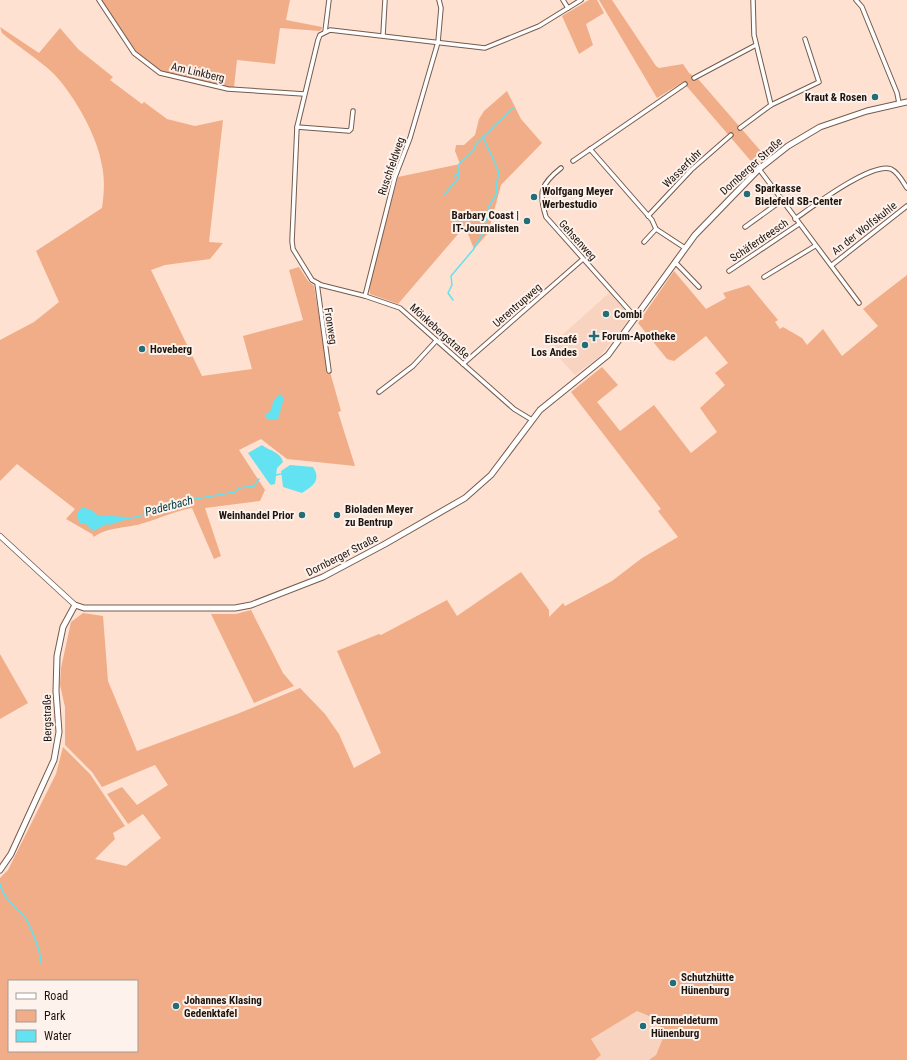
<svg xmlns="http://www.w3.org/2000/svg" width="907" height="1060" viewBox="0 0 907 1060" font-family="'Roboto Condensed',sans-serif">
	<rect width="100%" height="100%" fill="#fee1d1"/>
	<g fill="#f8d4c0">
		<polygon points="610,292 632,316 600,356 575,375 549,347"/>
		<polygon points="637,1010 654,1017 665,1033 655,1057 649,1060 595,1060 591,1039"/>
	</g>
	<g fill="#f0ad88" fill-rule="evenodd">
		<polygon points="101,0 290,0 286,20 322,27 322,29 320,31 280,28 275,64 237,60 234,87 228,87 161,71 136,52"/>
		<polygon points="589,0 597,0 604,13 586,24 593,45 579,54 562,16"/>
		<polygon points="599,0 612,0 656,66 659,68 683,64 689,73 699,80 766,157 756,167 683,82 657,98"/>
		<path d="M 0,27 L 39,53 L 60,28 L 78,49 L 113,77 L 110,80 L 142,104 L 144,102 L 167,119 L 195,126 L 223,120 L 209,242 L 223,243 L 210,259 L 165,265 L 151,270 L 202,376 L 252,369 L 243,336 L 303,320 L 289,270 L 299,267 L 308,281 L 314,286 L 328,373 L 330,372 L 341,411 L 338,412 L 355,466 L 287,459 L 261,439 L 239,450 L 265,490 L 260,501 L 205,508 L 221,556 L 214,559 L 192,508 C 175,511 161,518 144,523 C 129,528 106,527 94,537 L 92,534 L 66,519 L 75,509 L 17,464 L 0,481 L 0,340 L 34,322 L 59,302 L 36,251 L 102,208 C 104,195 105,179 102,166 C 98,137 74,95 54,74 C 41,61 17,46 2,33 Z"/>
		<polygon points="507,91 521,119 542,143 501,185 488,233 474,249 465,226 398,304 370,294 369,287 398,177 460,164 455,151 456,145 464,145 475,135 479,119 484,111"/>
		<path d="M 674,271 L 706,309 L 726,298 L 723,293 L 749,285 L 778,320 L 775,322 L 780,329 L 783,327 L 802,338 L 807,345 L 823,329 L 842,356 L 878,326 L 863,309 L 907,275 L 907,1060 L 649,1060 L 656,1055 L 665,1033 L 654,1018 L 637,1011 L 591,1039 L 601,1055 L 595,1060 L 0,1060 L 0,878 L 8,870 L 56,774 L 63,747 L 90,774 L 125,826 L 113,833 L 115,839 L 95,859 L 126,866 L 161,838 L 143,814 L 128,824 L 107,794 L 122,787 L 137,805 L 168,785 L 155,765 L 102,787 L 92,772 L 65,745 L 65,707 L 60,685 L 61,668 L 71,622 L 83,613 L 103,616 L 108,681 L 137,751 L 237,714 L 300,688 L 325,714 L 339,734 L 354,768 L 381,753 L 337,651 L 379,634 L 381,635 L 447,600 L 457,616 L 521,572 L 549,610 L 549,617 L 563,603 L 565,606 L 612,581 L 642,558 L 678,537 L 658,511 L 661,509 L 571,392 L 602,367 L 618,385 L 597,402 L 620,431 L 654,405 L 691,453 L 717,432 L 700,408 L 725,385 L 715,373 L 728,363 L 706,336 L 674,361 L 667,359 L 638,323 ZM 9,981 L 137,981 L 137,1051 L 9,1051 Z"/>
		<polygon points="251,610 283,673 294,686 254,703 211,614 236,614"/>
		<polygon points="0,654 28,703 0,719"/>
	</g>
	<g fill="#63e2f2">
		<polygon points="280,394 284,398 278,419 268,419 265,417 265,414 270,412 274,400"/>
		<path d="M 262,445 C 269,451 280,451 283,462 L 277,468 L 275,484 L 271,485 L 269,483 L 248,453 Z"/>
		<path d="M 290,465 L 313,467 C 322,481 312,486 302,493 L 283,487 L 281,471 Z"/>
		<polygon points="82,507 93,511 97,515 127,517 128,519 109,525 107,524 93,531 86,524 79,523 77,513"/>
	</g>
	<g fill="none" stroke-linecap="round" stroke-linejoin="round">
		<g stroke="#63e2f2" stroke-width="1.5">
			<polyline points="454,176 459,173"/>
			<polyline points="444,195 459,177 459,164 474,150 474,147 477,143 513,108"/>
			<polyline points="453,300 448,293 452,285 451,276 473,250 484,231 488,208 497,193 496,186 499,172 483,137"/>
			<polyline points="276,475 281,474"/>
			<polyline points="127,519 144,515 178,502 235,492 239,488 254,486 259,479"/>
			<path d="M 0,884 C 4,900 14,905 24,916 C 30,924 41,952 41,963"/>
		</g>
		<g stroke="#745b4d" stroke-width="5.5">
			<g id="minor">
				<polyline points="99,0 134,53 160,73 228,89 304,94"/>
				<polyline points="563,0 568,8"/>
				<polyline points="753,0 754,35 771,105"/>
				<polyline points="856,0 862,7 897,93 899,103"/>
				<polyline points="325,32 329,0"/>
				<polyline points="383,35 385,0"/>
				<polyline points="694,78 756,45"/>
				<polyline points="297,127 349,131 351,129 353,111"/>
				<polyline points="740,128 771,105 819,82 805,39"/>
				<polyline points="590,149 652,220 656,229 685,248"/>
				<polyline points="573,161 685,84"/>
				<path d="M 561,168 C 541,184 538,192 546,217 L 636,318"/>
				<polyline points="759,169 859,303"/>
				<polyline points="648,216 691,170 731,135"/>
				<path d="M 795,219 C 812,207 871,162 891,169 C 898,172 903,182 907,188"/>
				<polyline points="745,227 781,201"/>
				<polyline points="644,242 656,229"/>
				<polyline points="675,262 699,287"/>
				<polyline points="832,265 907,206"/>
				<polyline points="729,271 799,224"/>
				<polyline points="764,277 815,246"/>
				<polyline points="317,283 329,371"/>
				<polyline points="365,296 395,177 410,138 438,42 441,8 439,0"/>
				<polyline points="463,364 583,259"/>
				<polyline points="379,392 413,366 436,341"/>
				<polyline points="532,420 514,409 400,308 365,296 321,285 312,280 293,249 292,241 297,127 318,40 320,35 330,30 485,48 539,26 581,0"/>
			</g>
		</g>
		<g stroke="#745b4d" stroke-width="6">
			<polyline id="tertiary" points="0,536 75,605"/>
		</g>
		<g stroke="#745b4d" stroke-width="7">
			<polyline id="secondary" points="0,870 11,854 54,760 59,732 56,691 57,656 63,627 75,605 84,608 235,608 251,605 323,577 385,544 465,498 491,475 540,410 608,355 695,235 759,169 788,146 820,127 867,111 907,102"/>
		</g>
		<use href="#minor" stroke="#fff" stroke-width="3.5"/>
		<use href="#tertiary" stroke="#fff" stroke-width="4.5"/>
		<use href="#secondary" stroke="#fff" stroke-width="5"/>
	</g>
	<g fill="#236d76" stroke="#fef2ec" stroke-width="1.5">
		<circle cx="875" cy="97" r="4"/>
		<circle cx="747" cy="194" r="4"/>
		<circle cx="534" cy="197" r="4"/>
		<circle cx="527" cy="221" r="4"/>
		<circle cx="606" cy="314" r="4"/>
		<path d="M592 330h4v4h4v4h-4v4h-4v-4h-4v-4h4z"/>
		<circle cx="585" cy="345" r="4"/>
		<circle cx="142" cy="349" r="4"/>
		<circle cx="302" cy="515" r="4"/>
		<circle cx="337" cy="515" r="4"/>
		<circle cx="673" cy="983" r="4"/>
		<circle cx="176" cy="1006" r="4"/>
		<circle cx="643" cy="1026" r="4"/>
	</g>
	<g text-anchor="middle" stroke-width="4" stroke-linejoin="round" paint-order="stroke">
		<g font-size="11" fill="#1f150f" stroke="#fef2ec">
			<text transform="translate(198 72) rotate(13)" y="4">Am Linkberg</text>
			<text transform="translate(391 166) rotate(-71)" y="4">Ruschfeldweg</text>
			<text transform="translate(751 166) rotate(-42)" y="4">Dornberger Straße</text>
			<text transform="translate(682 168) rotate(-45)" y="4">Wasserfuhr</text>
			<text transform="translate(864 228) rotate(-38)" y="4">An der Wolfskuhle</text>
			<text transform="translate(578 240) rotate(48)" y="4">Gehsenweg</text>
			<text transform="translate(759 240) rotate(-34)" y="4">Schäferdreesch</text>
			<text transform="translate(517 305) rotate(-41)" y="4">Uerentrupweg</text>
			<text transform="translate(331 326) rotate(81)" y="4">Fronweg</text>
			<text transform="translate(440 331) rotate(42)" y="4">Mönkebergstraße</text>
			<text transform="translate(342 555) rotate(-27)" y="4">Dornberger Straße</text>
			<text transform="translate(47 718) rotate(-91)" y="4">Bergstraße</text>
		</g>
		<g font-size="11" font-weight="bold" fill="#1f150f" stroke="#fef2ec" text-anchor="start">
			<text x="867" y="101" text-anchor="end">Kraut &amp; Rosen</text>
			<text x="755" y="192">Sparkasse<tspan x="755" dy="13">Bielefeld SB-Center</tspan></text>
			<text x="542" y="195">Wolfgang Meyer<tspan x="542" dy="13">Werbestudio</tspan></text>
			<text x="519" y="219" text-anchor="end">Barbary Coast |<tspan x="519" dy="13">IT-Journalisten</tspan></text>
			<text x="614" y="318">Combi</text>
			<text x="602" y="340">Forum-Apotheke</text>
			<text x="577" y="343" text-anchor="end">Eiscafé<tspan x="577" dy="13">Los Andes</tspan></text>
			<text x="150" y="353">Hoveberg</text>
			<text x="345" y="513">Bioladen Meyer<tspan x="345" dy="13">zu Bentrup</tspan></text>
			<text x="294" y="519" text-anchor="end">Weinhandel Prior</text>
			<text x="681" y="981">Schutzhütte<tspan x="681" dy="13">Hünenburg</tspan></text>
			<text x="184" y="1004">Johannes Klasing<tspan x="184" dy="13">Gedenktafel</tspan></text>
			<text x="651" y="1024">Fernmeldeturm<tspan x="651" dy="13">Hünenburg</tspan></text>
		</g>
		<g font-size="12" font-style="italic" fill="#003c43" stroke="#fef2ec">
			<text transform="translate(169 506) rotate(-15)" y="4">Paderbach</text>
		</g>
	</g>
	<rect x="8" y="980" width="130" height="72" fill="#fef2ec" stroke="#a59a94"/>
	<rect x="16" y="993" width="20" height="6" fill="#ffffff" stroke="#a59a94"/>
	<text x="44" y="1000" font-size="12" fill="#1f150f">Road</text>
	<rect x="16" y="1010" width="20" height="12" fill="#f0ad88" stroke="#a59a94"/>
	<text x="44" y="1020" font-size="12" fill="#1f150f">Park</text>
	<rect x="16" y="1030" width="20" height="12" fill="#63e2f2" stroke="#a59a94"/>
	<text x="44" y="1040" font-size="12" fill="#1f150f">Water</text>
</svg>
